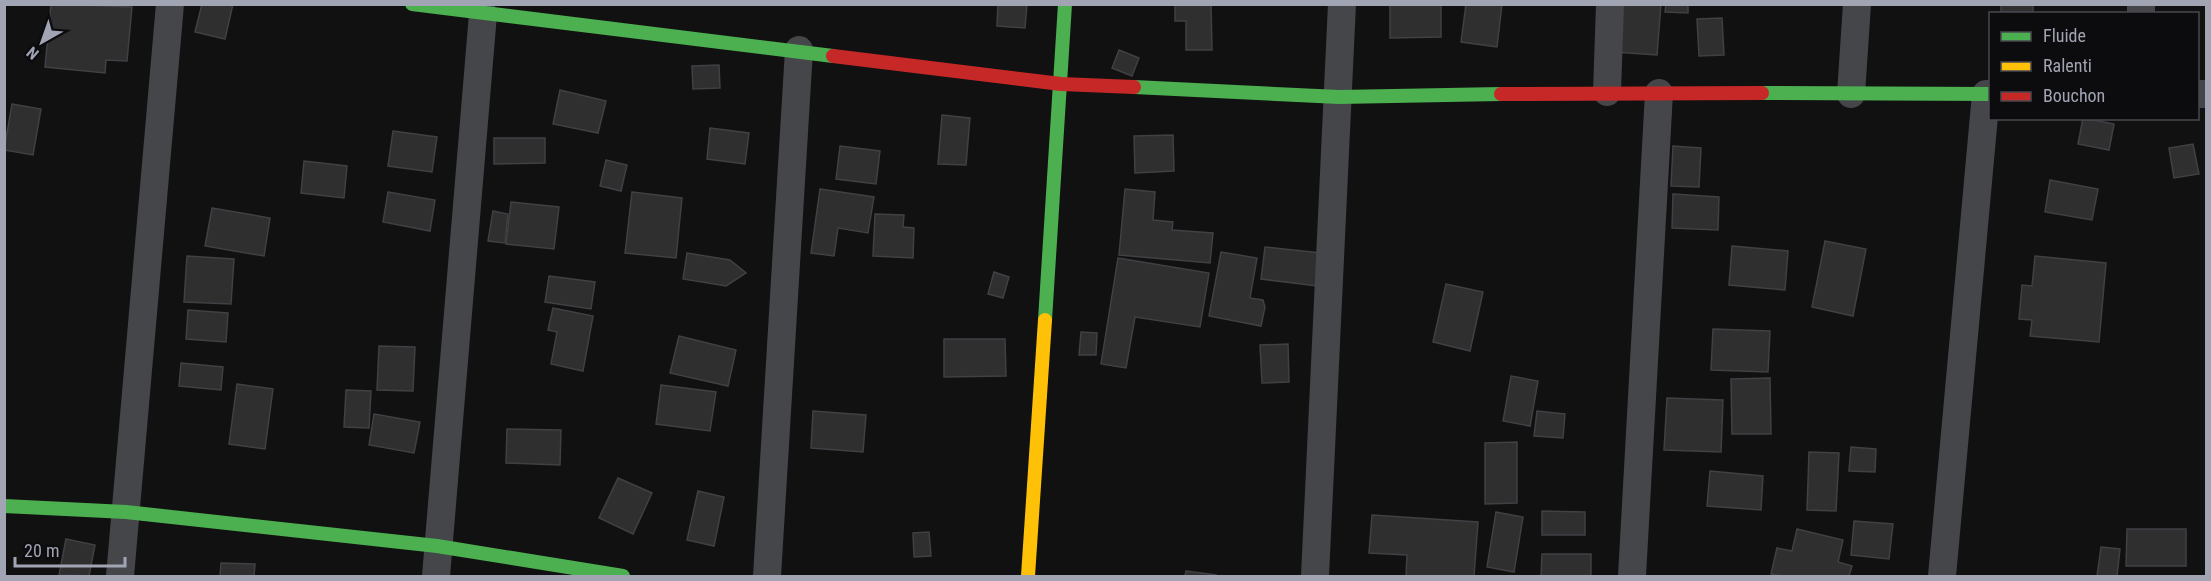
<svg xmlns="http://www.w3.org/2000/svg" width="2211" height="581" viewBox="0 0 2211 581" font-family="'Roboto Condensed',sans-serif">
	<rect width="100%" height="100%" fill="#111"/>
	<g fill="#2f2f30" stroke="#404045" stroke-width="1.5">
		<polygon points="51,4 132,7 127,61 106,60 105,73 45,67"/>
		<polygon points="202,4 233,4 225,39 195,32"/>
		<polygon points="998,4 1027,4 1025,28 997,26"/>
		<polygon points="1175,4 1211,4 1212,50 1186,50 1186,21 1175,21"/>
		<polygon points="1390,4 1441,4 1441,37 1390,38"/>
		<polygon points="1466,4 1502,4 1497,47 1461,42"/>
		<polygon points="1617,4 1661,4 1657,55 1614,52"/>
		<polygon points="1666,4 1688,4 1688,13 1665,12"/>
		<rect x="2001" y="4" width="32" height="8"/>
		<polygon points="1722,18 1724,55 1699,56 1697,19"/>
		<polygon points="1119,50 1139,58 1132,76 1112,68"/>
		<polygon points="719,65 720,88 693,89 692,66"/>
		<polygon points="560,90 606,101 598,133 553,124"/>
		<polygon points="12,104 41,109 33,155 4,150"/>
		<polygon points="942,115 970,118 966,165 938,164"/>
		<polygon points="2083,118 2114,124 2109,150 2078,144"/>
		<polygon points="710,128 749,133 745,164 707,159"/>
		<polygon points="393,131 437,137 432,172 388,166"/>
		<polygon points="1173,135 1174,171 1135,173 1134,136"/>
		<polygon points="494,138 545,138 545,163 494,164"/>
		<polygon points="2193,144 2199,174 2174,178 2169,148"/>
		<polygon points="840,146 880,151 876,184 836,179"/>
		<polygon points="1673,146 1701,148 1699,187 1671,186"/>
		<polygon points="606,160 627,165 621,191 600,186"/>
		<polygon points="304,161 347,166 344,198 301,193"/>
		<polygon points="2050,180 2098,189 2092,220 2045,212"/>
		<polygon points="820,189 874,197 868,233 838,228 834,256 811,253"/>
		<polygon points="1125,189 1155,192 1153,220 1173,222 1172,230 1213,233 1210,263 1119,255"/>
		<polygon points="388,192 435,200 430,231 383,222"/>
		<polygon points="632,192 682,198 676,258 625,253"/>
		<polygon points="1673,194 1719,197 1718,230 1672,228"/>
		<polygon points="511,202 559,207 554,249 506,244"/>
		<polygon points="212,208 270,218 264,256 205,246"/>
		<polygon points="493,211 508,214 505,243 488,241"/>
		<polygon points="875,214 904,215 903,227 914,228 913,258 873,256"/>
		<polygon points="1825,241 1866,249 1853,316 1812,307"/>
		<polygon points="1732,246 1788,251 1785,290 1729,285"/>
		<polygon points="1265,247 1321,253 1317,286 1261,279"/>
		<polygon points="1221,252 1257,258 1250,298 1263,300 1265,307 1261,326 1209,316"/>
		<polygon points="687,253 730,260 746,273 726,286 683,279"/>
		<polygon points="187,256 234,259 231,304 184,302"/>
		<polygon points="2035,256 2106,263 2099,342 2030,336 2032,320 2019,319 2022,285 2032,286"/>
		<polygon points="1118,258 1209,273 1200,327 1135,317 1126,368 1101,364"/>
		<polygon points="994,272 1009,277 1003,298 988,294"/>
		<polygon points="549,276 595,282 591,309 545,302"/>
		<polygon points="1446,284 1483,292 1470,351 1433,342"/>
		<polygon points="553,308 593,316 583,371 551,364 557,332 548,330"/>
		<polygon points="188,310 228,313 226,342 186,339"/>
		<polygon points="1713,329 1770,331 1768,372 1711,370"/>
		<polygon points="1081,332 1097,333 1096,355 1079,355"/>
		<polygon points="679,336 736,350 728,386 670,373"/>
		<polygon points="944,339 1005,339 1006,376 944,377"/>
		<polygon points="1288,344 1289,382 1262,383 1260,345"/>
		<polygon points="379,346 415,347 413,391 377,390"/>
		<polygon points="181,363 223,367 221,390 179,386"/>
		<polygon points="1511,376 1538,381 1530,426 1503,421"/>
		<polygon points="1770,378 1771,434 1732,434 1731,379"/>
		<polygon points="237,384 273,389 265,449 229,444"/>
		<polygon points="661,385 716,392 710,431 656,424"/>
		<polygon points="346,390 371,391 369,428 344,427"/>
		<polygon points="1667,398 1723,400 1721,452 1664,450"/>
		<polygon points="813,411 866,415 863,452 811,448"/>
		<polygon points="1537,411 1565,414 1563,438 1534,436"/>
		<polygon points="374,414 420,422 414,453 369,445"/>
		<polygon points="507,429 561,430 560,465 506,463"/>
		<polygon points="1517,442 1517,503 1485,504 1485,443"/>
		<polygon points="1851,447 1876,449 1875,472 1849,471"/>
		<polygon points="1809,452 1839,453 1836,511 1807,510"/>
		<polygon points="1710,471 1763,476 1761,510 1707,506"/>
		<polygon points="618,478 652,493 633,534 599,518"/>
		<polygon points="698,491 724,497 714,546 687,540"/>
		<polygon points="1542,511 1585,512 1585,535 1542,535"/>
		<polygon points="1496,512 1523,517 1514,572 1487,567"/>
		<polygon points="1372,515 1478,522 1474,576 1406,576 1407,555 1369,553"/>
		<polygon points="1854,521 1893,524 1889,559 1851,555"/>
		<polygon points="1797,529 1843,540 1838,562 1852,566 1849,576 1781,576 1771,574 1777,548 1792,551"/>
		<polygon points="2127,529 2186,529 2186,566 2126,566"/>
		<polygon points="929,532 931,556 914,557 913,533"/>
		<polygon points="66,539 95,545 89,576 59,575"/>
		<polygon points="2101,547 2120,549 2117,576 2097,576"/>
		<polygon points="1542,554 1591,554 1591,576 1541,576"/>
		<polygon points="221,563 255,564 254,576 220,576"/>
		<polygon points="1186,571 1216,575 1216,576 1185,576"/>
	</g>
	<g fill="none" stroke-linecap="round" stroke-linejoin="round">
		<g stroke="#45464a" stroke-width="28">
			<polyline points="2141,14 2141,4"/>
			<polyline points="1607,92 1610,4"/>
			<polyline points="1851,94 1857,4"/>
			<polyline points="2198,94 2206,94"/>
			<polyline points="120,576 170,4"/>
			<polyline points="436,576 483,14"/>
			<polyline points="767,576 799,50"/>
			<polyline points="1315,576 1342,4"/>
			<polyline points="1632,576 1659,93"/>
			<polyline points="1942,576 1986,94"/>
		</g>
		<g stroke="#4caf50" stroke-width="14">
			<polyline points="412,4 833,56"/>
			<polyline points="1134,87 1339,97 1501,94"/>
			<polyline points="1762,93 1990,94"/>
			<polyline points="1045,320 1065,4"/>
			<polyline points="4,506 126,512 437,546 623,576"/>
		</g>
		<polyline stroke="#ffc107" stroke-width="14" points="1028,576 1045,320"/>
		<g stroke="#c62828" stroke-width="14">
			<polyline points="833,56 1061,84 1134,87"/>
			<polyline points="1501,94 1762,93"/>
		</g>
	</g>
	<rect width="2211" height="581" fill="none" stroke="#a1a4b3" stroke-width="12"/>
	<rect x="1989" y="12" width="210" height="108" fill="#0c0b0d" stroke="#48484f" stroke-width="1.5"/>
	<rect x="2001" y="32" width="30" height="9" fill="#4caf50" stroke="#48484f" stroke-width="1.5"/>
	<text x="2043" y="42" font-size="18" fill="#a1a4b3">Fluide</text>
	<rect x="2001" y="62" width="30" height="9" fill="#ffc107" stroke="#48484f" stroke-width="1.5"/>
	<text x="2043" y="72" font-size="18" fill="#a1a4b3">Ralenti</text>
	<rect x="2001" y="92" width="30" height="9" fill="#c62828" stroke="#48484f" stroke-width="1.5"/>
	<text x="2043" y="102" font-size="18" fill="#a1a4b3">Bouchon</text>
	<g transform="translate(42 42) rotate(220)" stroke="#0c0b0d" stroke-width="4.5" paint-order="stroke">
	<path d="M0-4.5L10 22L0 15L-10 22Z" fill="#a1a4b3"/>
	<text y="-9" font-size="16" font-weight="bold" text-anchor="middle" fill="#a1a4b3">N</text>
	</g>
	<path d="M15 557v9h110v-9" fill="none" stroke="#a1a4b3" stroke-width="3"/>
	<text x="24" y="557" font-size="18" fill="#a1a4b3" stroke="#0c0b0d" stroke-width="4.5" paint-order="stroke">20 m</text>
</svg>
